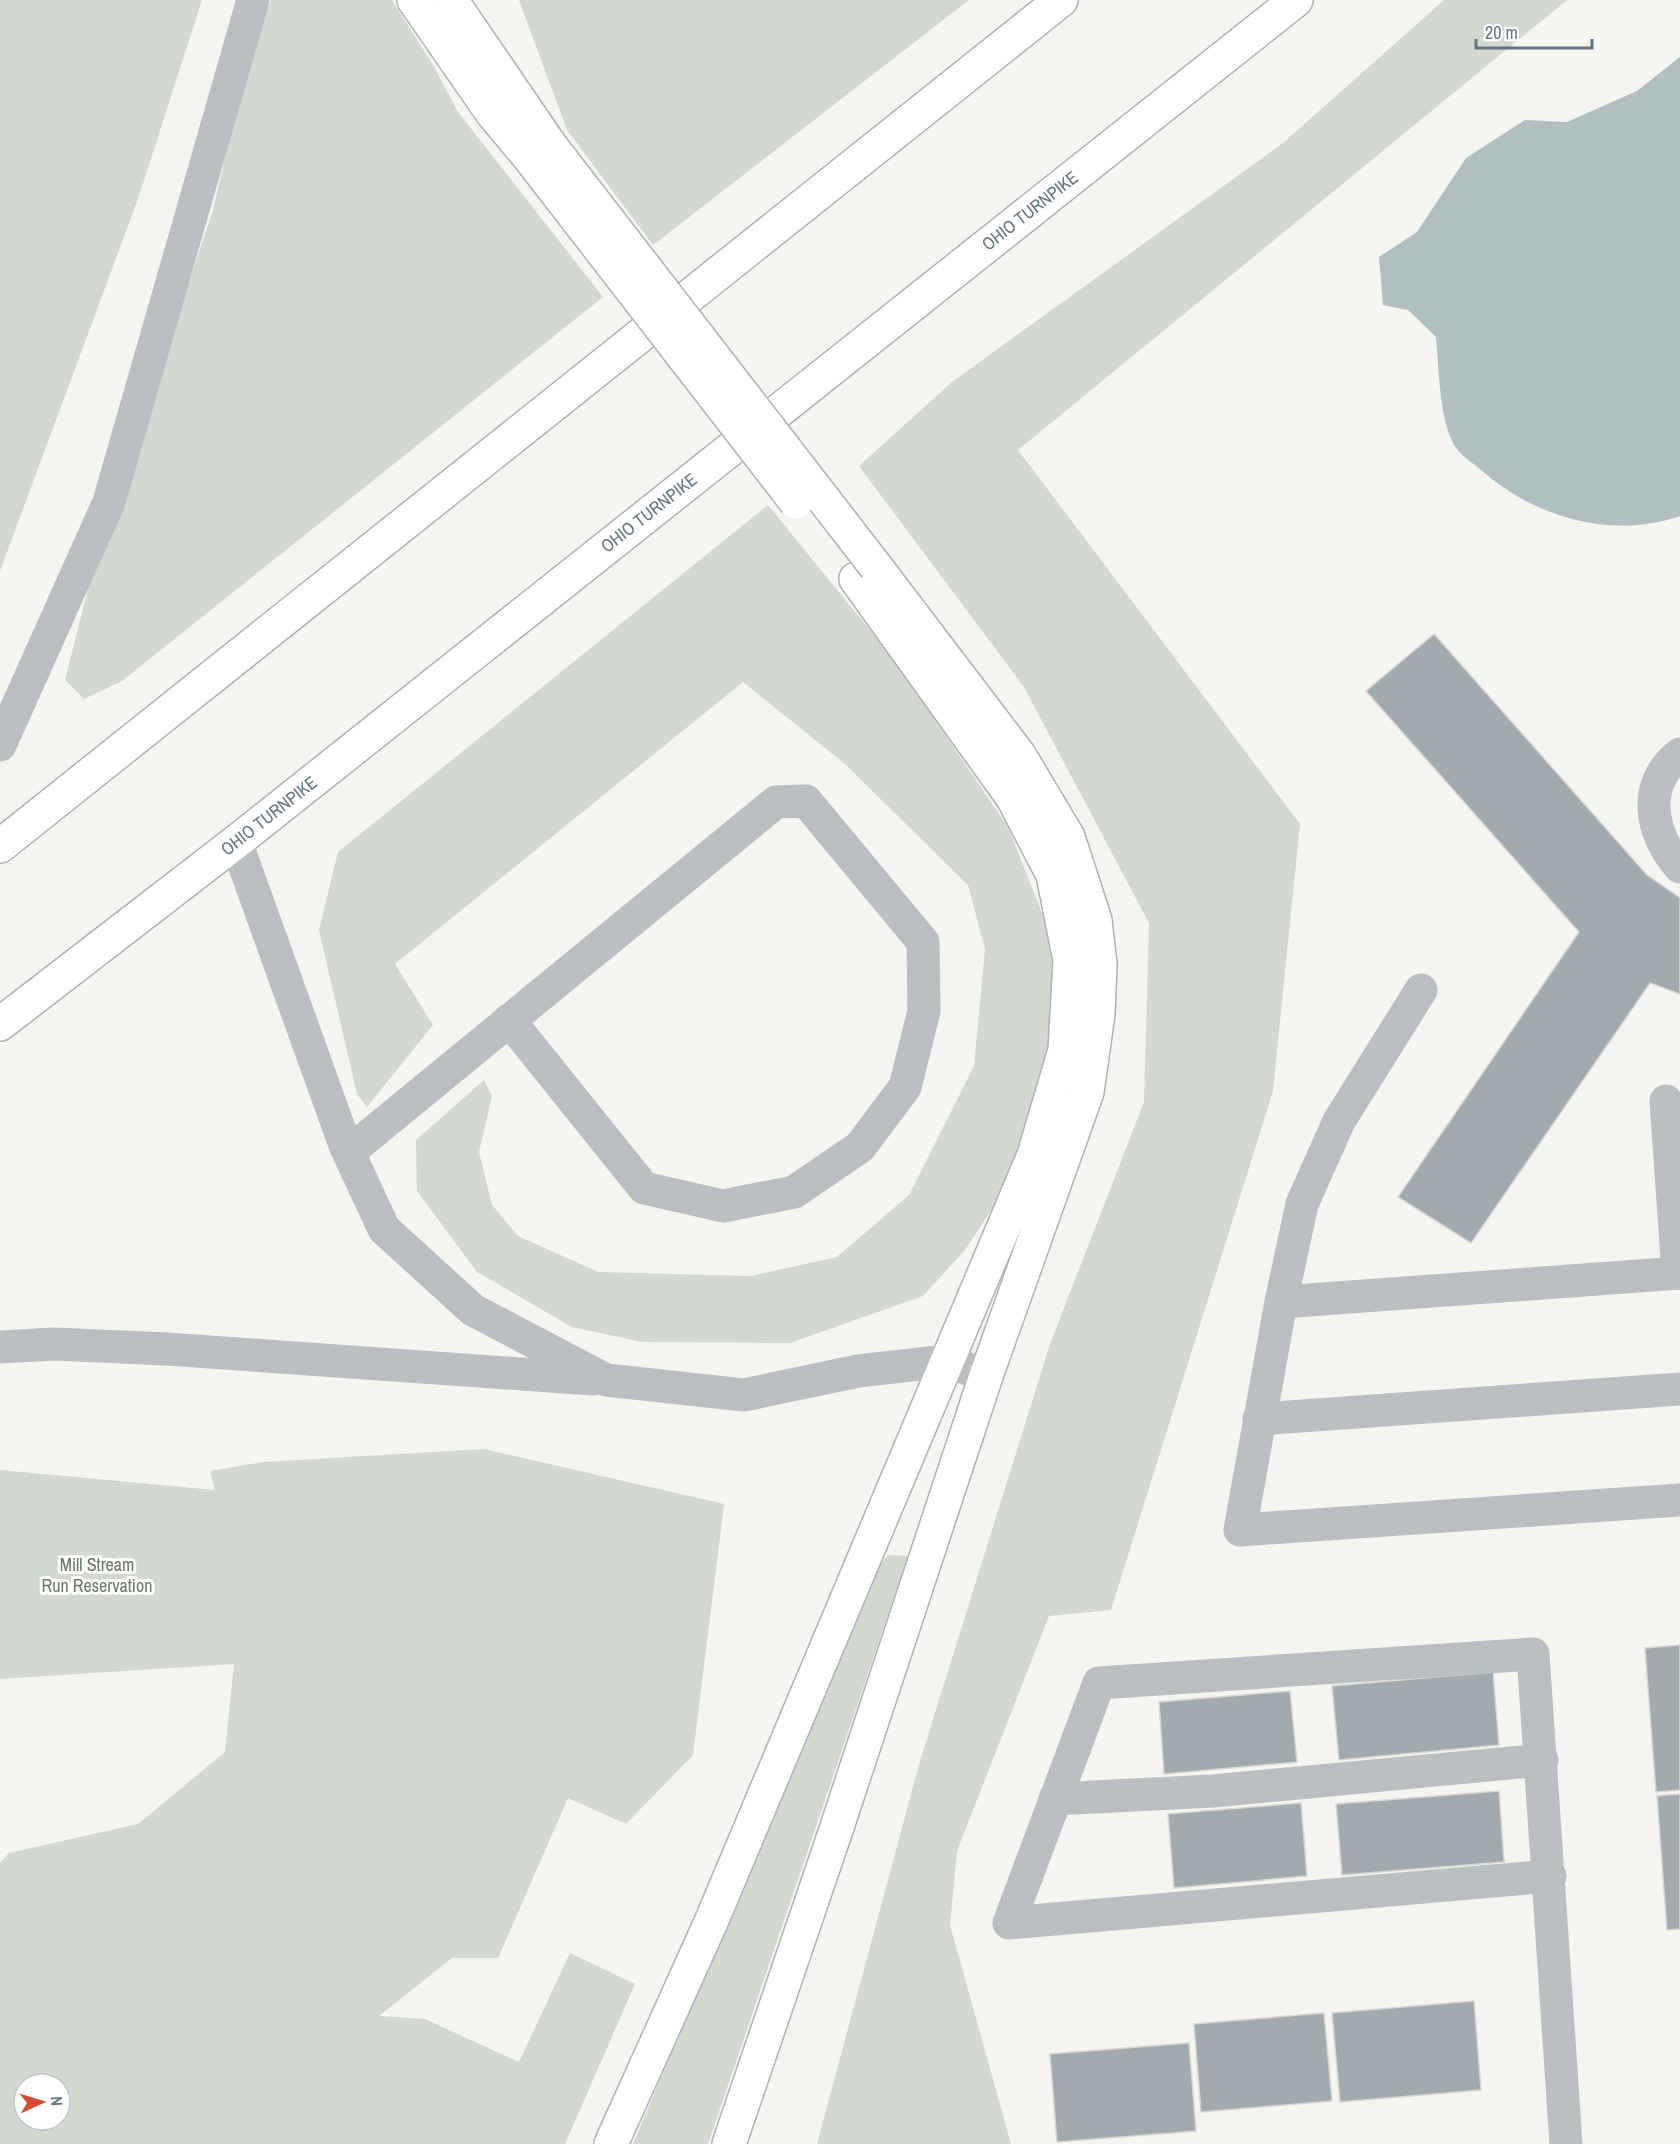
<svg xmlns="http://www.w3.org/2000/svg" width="1680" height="2144" viewBox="0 0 1680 2144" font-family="'Archivo Narrow',sans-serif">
	<rect width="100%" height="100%" fill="#f4f4f0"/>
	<g fill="#d3d8d0" fill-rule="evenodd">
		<polygon points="0,0 202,0 138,199 0,571"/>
		<polygon points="271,0 392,0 433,65 458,112 603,297 122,681 84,699 65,680 92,573 213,210 249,56"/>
		<polygon points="519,0 969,0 653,245 567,130"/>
		<polygon points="1444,0 1567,0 1018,450 1300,824 1273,1091 1111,1610 1049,1616 957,1851 950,1925 1011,2144 817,2144 920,1761 1050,1344 1144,1102 1149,923 1024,687 859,466 952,382 1283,143"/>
		<polygon points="768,505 895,661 1008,827 1057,951 1053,1053 1009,1183 965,1250 923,1296 790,1343 642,1342 572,1327 477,1272 417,1191 416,1140 484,1080 492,1096 479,1152 492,1205 518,1236 598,1272 750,1276 837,1257 909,1195 974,1066 985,949 968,885 845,764 743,682 395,964 433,1025 367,1107 357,1094 319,930 338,852"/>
		<path d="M 484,1449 L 724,1504 L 693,1755 L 626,1824 L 568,1798 L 498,1958 L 452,1958 L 379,2016 L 425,2019 L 519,2062 L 570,1953 L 635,1984 L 565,2144 L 0,2144 L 0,1863 L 9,1853 L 138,1824 L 225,1752 L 234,1664 L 0,1679 L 0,1470 L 215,1490 L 210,1471 L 264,1462 ZM 24,2084 L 60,2084 L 60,2120 L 24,2120 Z"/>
		<polygon points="888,1555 908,1556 708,2144 633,2144 871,1578"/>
	</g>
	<path fill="#b1bfc1" d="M 1680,57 L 1680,516 C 1611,540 1534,517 1481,470 C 1473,463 1459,454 1454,445 C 1439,417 1439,368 1436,337 L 1408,310 L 1383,305 L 1379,257 L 1417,232 L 1466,158 L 1525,120 L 1567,122 L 1637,91 Z"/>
	<g fill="#a1aaae" stroke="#d5d5d3" stroke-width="1.5">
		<polygon points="1434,634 1647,875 1680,898 1680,994 1650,983 1471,1243 1398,1197 1579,932 1366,691"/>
		<polygon points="1680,1645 1680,1790 1656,1792 1645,1648"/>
		<polygon points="1493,1672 1499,1745 1339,1760 1332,1686"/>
		<polygon points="1290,1691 1297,1762 1164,1774 1159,1702"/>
		<polygon points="1499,1791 1504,1862 1342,1875 1336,1804"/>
		<polygon points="1680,1794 1680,1929 1667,1930 1657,1796"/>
		<polygon points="1301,1803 1307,1876 1174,1888 1168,1814"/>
		<polygon points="1474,2001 1481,2090 1340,2102 1332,2013"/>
		<polygon points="1324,2013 1332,2101 1201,2112 1194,2024"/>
		<polygon points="1189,2043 1196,2131 1057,2142 1050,2054"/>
	</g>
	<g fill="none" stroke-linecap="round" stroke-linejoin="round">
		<g stroke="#aeb2b5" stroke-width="36">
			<g id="highway">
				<polyline points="414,0 493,114 529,157"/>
				<polyline points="451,0 550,145"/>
				<polyline points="0,846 1061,0"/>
				<polyline points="0,1024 236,842 1296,0"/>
				<polyline points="611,2144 711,1922 1034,1155 1065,1050 1070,960 1053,875 1013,798 856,579"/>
				<polyline points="729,2144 836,1830 986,1376 1087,1092 1098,1014 1100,964 1095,920 1068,837 1019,755 876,567"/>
			</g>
		</g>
		<g stroke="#bbbfc2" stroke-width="33">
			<polyline points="0,745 109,502 253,0"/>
			<path d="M 1680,754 C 1640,785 1651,834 1680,867"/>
			<polyline points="236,842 345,1145 384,1229 473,1310 606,1380 744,1395 858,1371 947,1361 986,1376"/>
			<polyline points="1421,990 1339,1121 1302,1204 1281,1302 1240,1530 1680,1500"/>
			<polyline points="1666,1101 1678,1273"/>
			<polyline points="349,1152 776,802 806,801 923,942 924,1011 905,1087 860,1147 794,1192 723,1206 644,1188 509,1020"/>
			<polyline points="1281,1302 1680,1273"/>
			<polyline points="0,1347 54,1344 167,1349 592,1379"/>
			<polyline points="1259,1419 1680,1389"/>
			<polyline points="1055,1799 1213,1791 1542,1760"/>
			<polyline points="1550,1876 1009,1923 1099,1683 1533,1654 1566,2144"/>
		</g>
		<use href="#highway" stroke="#fff" stroke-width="33"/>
		<g stroke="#aeb2b5" stroke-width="36" stroke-linecap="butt">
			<g id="highway-bridge">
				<polyline points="550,145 876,567"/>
				<polyline points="529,157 796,502"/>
			</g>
		</g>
		<use href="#highway-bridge" stroke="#fff" stroke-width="33"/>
	</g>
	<g text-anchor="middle" stroke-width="6" stroke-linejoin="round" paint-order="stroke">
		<g font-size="18" fill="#65757f" stroke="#fff">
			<text transform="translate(1030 211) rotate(-38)" y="6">OHIO TURNPIKE</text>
			<text transform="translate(649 513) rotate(-38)" y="6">OHIO TURNPIKE</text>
			<text transform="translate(269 816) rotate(-38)" y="6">OHIO TURNPIKE</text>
		</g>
		<g font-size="18" fill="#697763" stroke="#fff">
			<text x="97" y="1571">Mill Stream<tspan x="97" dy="21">Run Reservation</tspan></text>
		</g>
	</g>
	<g transform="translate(42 2102) rotate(86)"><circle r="28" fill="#ffffff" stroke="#c1c8cc" stroke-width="1.5"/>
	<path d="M0-4.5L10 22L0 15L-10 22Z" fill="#d54b2f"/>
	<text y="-9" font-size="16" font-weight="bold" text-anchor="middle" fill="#65757f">N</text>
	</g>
	<path d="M1476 39v9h116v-9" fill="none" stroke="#65757f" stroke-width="3"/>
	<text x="1485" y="39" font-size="18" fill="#65757f" stroke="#ffffff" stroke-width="4.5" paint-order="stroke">20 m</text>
</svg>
